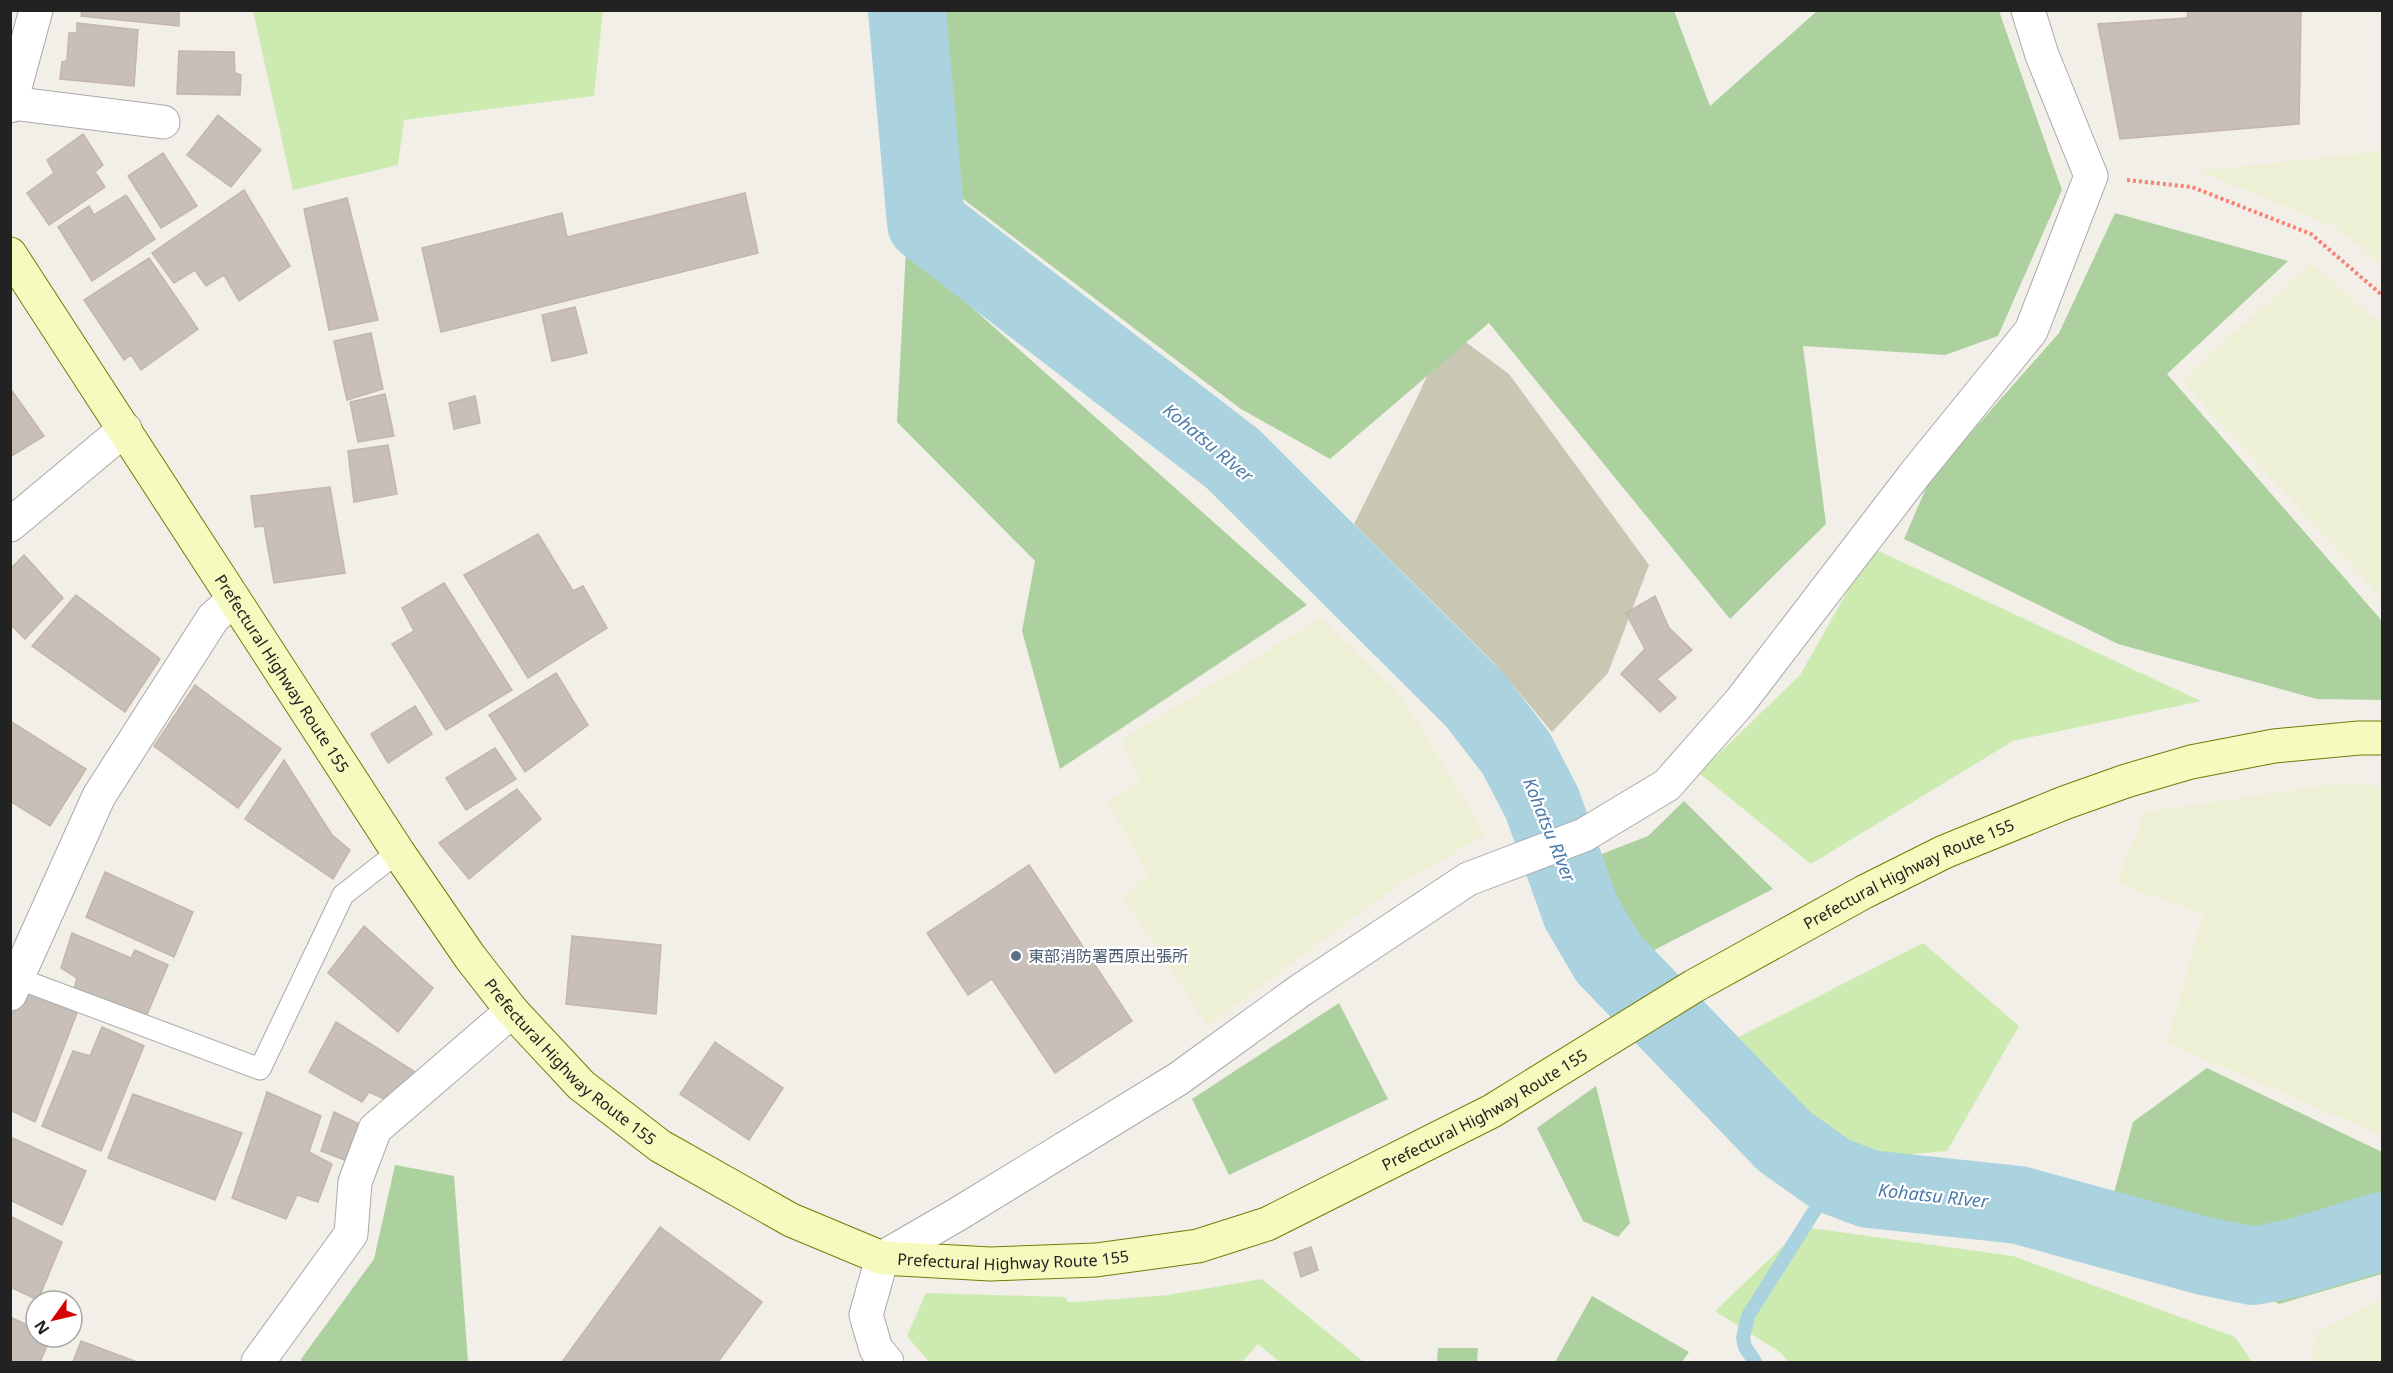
<svg xmlns="http://www.w3.org/2000/svg" width="2393" height="1373" viewBox="0 0 2393 1373" font-family="'Noto Sans','Noto Sans JP',sans-serif">
	<rect width="100%" height="100%" fill="#f2efe9"/>
	<polygon fill="#c7c7b4" points="1448,329 1509,374 1649,565 1608,673 1552,732 1495,664 1354,524 1417,398"/>
	<g fill="#eef0d5">
		<polygon points="2382,151 2382,265 2337,228 2199,171"/>
		<polygon points="2311,263 2382,325 2382,598 2181,381"/>
		<polygon points="1321,618 1403,698 1486,835 1401,883 1207,1026 1123,898 1148,875 1108,802 1141,779 1121,740"/>
		<polygon points="2341,783 2382,786 2382,1134 2380,1135 2167,1043 2203,914 2116,883 2145,812"/>
		<polygon points="2382,1298 2382,1362 2310,1362 2315,1334"/>
	</g>
	<g fill="#cdebb0">
		<polygon points="253,11 603,11 594,96 404,120 398,165 293,190"/>
		<polygon points="1872,548 2201,701 2013,741 1811,864 1699,773 1800,675"/>
		<polygon points="1923,943 2019,1026 1947,1151 1780,1166 1692,1061"/>
		<polygon points="1803,1227 2013,1256 2235,1337 2252,1362 1788,1362 1781,1353 1715,1311"/>
		<polygon points="1262,1279 1364,1362 1280,1362 1258,1344 1242,1362 929,1362 907,1336 926,1293 1065,1297 1068,1302 1078,1302 1168,1295"/>
	</g>
	<g fill="#add19e">
		<polygon points="931,11 1674,11 1710,106 1817,11 1999,11 2062,190 1998,336 1945,355 1803,346 1826,524 1730,619 1489,323 1330,459 1241,409 942,183"/>
		<polygon points="2115,213 2288,261 2167,374 2382,621 2382,700 2317,699 2118,644 1904,539 1930,479 2059,333"/>
		<polygon points="906,249 1307,605 1060,769 1022,631 1035,561 897,422"/>
		<polygon points="1684,801 1773,889 1594,981 1532,881 1648,836"/>
		<polygon points="1339,1003 1388,1099 1229,1175 1192,1099"/>
		<polygon points="2207,1068 2382,1152 2382,1274 2279,1304 2111,1204 2133,1122"/>
		<polygon points="1596,1086 1630,1223 1618,1237 1583,1221 1537,1128"/>
		<polygon points="395,1165 454,1176 468,1362 302,1362 301,1359 374,1259"/>
		<polygon points="1592,1296 1689,1352 1682,1362 1555,1362"/>
		<polygon points="1438,1348 1478,1348 1477,1362 1437,1362"/>
	</g>
	<g fill="none" stroke-linecap="round" stroke-linejoin="round">
		<polyline stroke="#aad3df" stroke-width="14" points="1755,1362 1745,1347 1743,1338 1748,1316 1811,1216 1839,1177"/>
		<polyline stroke="#aad3df" stroke-width="78" points="907,10 926,223 1233,459 1475,700 1516,753 1542,803 1581,912 1608,958 1784,1141 1832,1175 1869,1189 2019,1205 2204,1256 2253,1266 2294,1258 2382,1231"/>
	</g>
	<g fill="#c7bfb8" stroke="#c4b6ab" stroke-width="1.5">
		<polygon points="82,10 179,10 179,26 81,16"/>
		<polygon points="2188,10 2301,10 2299,124 2120,139 2098,24 2187,18"/>
		<polygon points="77,23 138,30 134,86 60,79 62,62 67,61 69,33 77,33"/>
		<polygon points="179,51 234,52 235,73 241,75 240,95 177,94"/>
		<polygon points="218,115 261,150 231,187 187,155"/>
		<polygon points="83,134 103,165 95,172 105,187 49,225 27,193 54,173 47,160"/>
		<polygon points="163,153 197,206 161,228 128,176"/>
		<polygon points="244,190 290,266 239,301 224,275 206,286 195,270 174,283 152,253"/>
		<polygon points="745,193 758,253 441,332 422,248 562,213 567,237"/>
		<polygon points="126,195 155,239 92,281 58,227 89,206 94,215"/>
		<polygon points="347,198 378,320 329,330 304,209"/>
		<polygon points="149,258 198,329 141,370 131,355 124,360 84,300"/>
		<polygon points="575,307 587,353 552,361 542,315"/>
		<polygon points="371,333 383,389 347,400 334,341"/>
		<polygon points="10,388 44,436 10,457"/>
		<polygon points="385,394 394,436 358,442 350,402"/>
		<polygon points="475,396 480,423 454,429 449,403"/>
		<polygon points="388,445 397,494 354,502 348,451"/>
		<polygon points="330,487 345,573 274,583 264,526 255,527 251,496"/>
		<polygon points="538,534 573,591 583,586 607,628 528,678 464,575"/>
		<polygon points="24,555 63,598 25,639 10,624 10,569"/>
		<polygon points="444,583 512,690 446,730 392,644 414,631 402,608"/>
		<polygon points="76,595 160,659 125,712 32,646"/>
		<polygon points="1655,596 1669,628 1692,650 1657,679 1676,698 1660,712 1621,674 1645,649 1626,613"/>
		<polygon points="556,673 588,725 525,772 489,715"/>
		<polygon points="195,685 281,749 238,808 154,746"/>
		<polygon points="415,706 432,734 388,763 371,734"/>
		<polygon points="10,721 86,769 50,826 10,801"/>
		<polygon points="495,748 516,779 466,810 446,778"/>
		<polygon points="284,760 332,835 350,850 333,879 245,819"/>
		<polygon points="517,789 541,819 469,879 439,843"/>
		<polygon points="1029,865 1132,1021 1055,1073 992,979 968,995 927,933"/>
		<polygon points="105,872 193,912 174,957 86,917"/>
		<polygon points="364,926 433,988 398,1032 328,973"/>
		<polygon points="72,933 131,958 135,950 168,965 145,1019 73,993 77,978 61,968"/>
		<polygon points="572,936 661,945 656,1014 566,1004"/>
		<polygon points="23,990 77,1013 35,1122 10,1110 10,1019"/>
		<polygon points="336,1022 415,1072 387,1100 369,1092 362,1102 309,1072"/>
		<polygon points="102,1027 144,1046 101,1151 42,1126 73,1051 90,1056"/>
		<polygon points="715,1042 783,1088 749,1140 680,1094"/>
		<polygon points="267,1092 321,1116 309,1152 332,1164 318,1202 297,1195 286,1219 232,1198"/>
		<polygon points="133,1094 242,1133 215,1200 108,1158"/>
		<polygon points="334,1112 363,1126 350,1162 321,1151"/>
		<polygon points="10,1137 86,1171 62,1225 10,1200"/>
		<polygon points="10,1216 62,1242 38,1300 10,1287"/>
		<polygon points="660,1227 762,1302 718,1362 562,1362"/>
		<polygon points="1311,1247 1318,1270 1301,1277 1294,1253"/>
		<polygon points="10,1317 36,1329 36,1337 51,1337 40,1362 10,1362"/>
		<polygon points="81,1341 137,1362 73,1362"/>
	</g>
	<g fill="none" stroke-linecap="round" stroke-linejoin="round">
		<g stroke="#a9a9a9" stroke-width="23">
			<polyline id="service" points="17,978 260,1069 343,895 398,852"/>
		</g>
		<g stroke="#a9a9a9" stroke-width="35">
			<g id="minor">
				<polyline points="11,103 163,122"/>
				<polyline points="10,106 36,10"/>
				<polyline points="10,525 125,429"/>
				<polyline points="10,994 99,796 213,618 233,600"/>
				<polyline points="882,1258 958,1214 1178,1079 1301,990 1468,879 1584,835 1667,785 1740,702 1915,474 2031,331 2091,176 2042,55 2028,10"/>
				<polyline points="258,1362 351,1234 355,1182 375,1129 512,1011"/>
			</g>
		</g>
		<g stroke="#a9a9a9" stroke-width="35">
			<polyline id="tertiary" points="882,1258 866,1315 876,1349 887,1362"/>
		</g>
		<g stroke="#707d05" stroke-width="35">
			<g id="secondary">
				<path id="s1" d="M 10,254 L 398,852 L 470,957 L 512,1011 L 581,1085 L 660,1146 L 791,1220 L 882,1258 L 990,1264 L 1096,1260 L 1198,1246 L 1267,1224 L 1492,1111 L 1694,986 L 1864,892 L 1944,852 L 2064,803 L 2126,781 L 2191,762 L 2274,746 L 2359,738 L 2382,738"/>
			</g>
		</g>
		<polyline stroke="#fa8072" stroke-width="4" stroke-dasharray="3 3" stroke-linecap="butt" points="2127,180 2192,187 2311,234 2382,295"/>
		<use href="#service" stroke="#fff" stroke-width="21"/>
		<use href="#minor" stroke="#fff" stroke-width="33"/>
		<use href="#tertiary" stroke="#fff" stroke-width="33"/>
		<use href="#secondary" stroke="#f7fabf" stroke-width="33"/>
	</g>
	<circle fill="#5c6f8a" stroke="#fff" stroke-width="2" cx="1016" cy="956" r="6"/>
	<g text-anchor="middle" stroke-width="4.5" stroke-linejoin="round" paint-order="stroke">
		<g font-size="16" fill="#222" stroke="#fff">
			<text dy="6" stroke="none"><textPath href="#s1" startOffset="500">Prefectural Highway Route 155</textPath></text>
			<text dy="6" stroke="none"><textPath href="#s1" startOffset="2480">Prefectural Highway Route 155</textPath></text>
			<text dy="6" stroke="none"><textPath href="#s1" startOffset="986">Prefectural Highway Route 155</textPath></text>
			<text dy="6" stroke="none"><textPath href="#s1" startOffset="1994">Prefectural Highway Route 155</textPath></text>
			<text dy="6" stroke="none"><textPath href="#s1" startOffset="1490">Prefectural Highway Route 155</textPath></text>
		</g>
		<g font-size="16" fill="#4e5e75" stroke="#fff" text-anchor="start">
			<text x="1028" y="962">東部消防署西原出張所</text>
		</g>
		<g font-size="18" font-style="italic" fill="#4a7aab" stroke="#fff">
			<text transform="translate(1208 443) rotate(40)" y="6">Kohatsu RIver</text>
			<text transform="translate(1549 830) rotate(68)" y="6">Kohatsu RIver</text>
			<text transform="translate(1933 1196) rotate(6)" y="6">Kohatsu RIver</text>
		</g>
	</g>
	<rect width="2393" height="1373" fill="none" stroke="#222222" stroke-width="24"/>
	<g transform="translate(54 1319) rotate(236)"><circle r="28" fill="#ffffff" stroke="#a7a7a7" stroke-width="1.5"/>
	<path d="M0-4.5L10 22L0 15L-10 22Z" fill="#d40000"/>
	<text y="-9" font-size="16" font-weight="bold" text-anchor="middle" fill="#222222">N</text>
	</g>
</svg>
